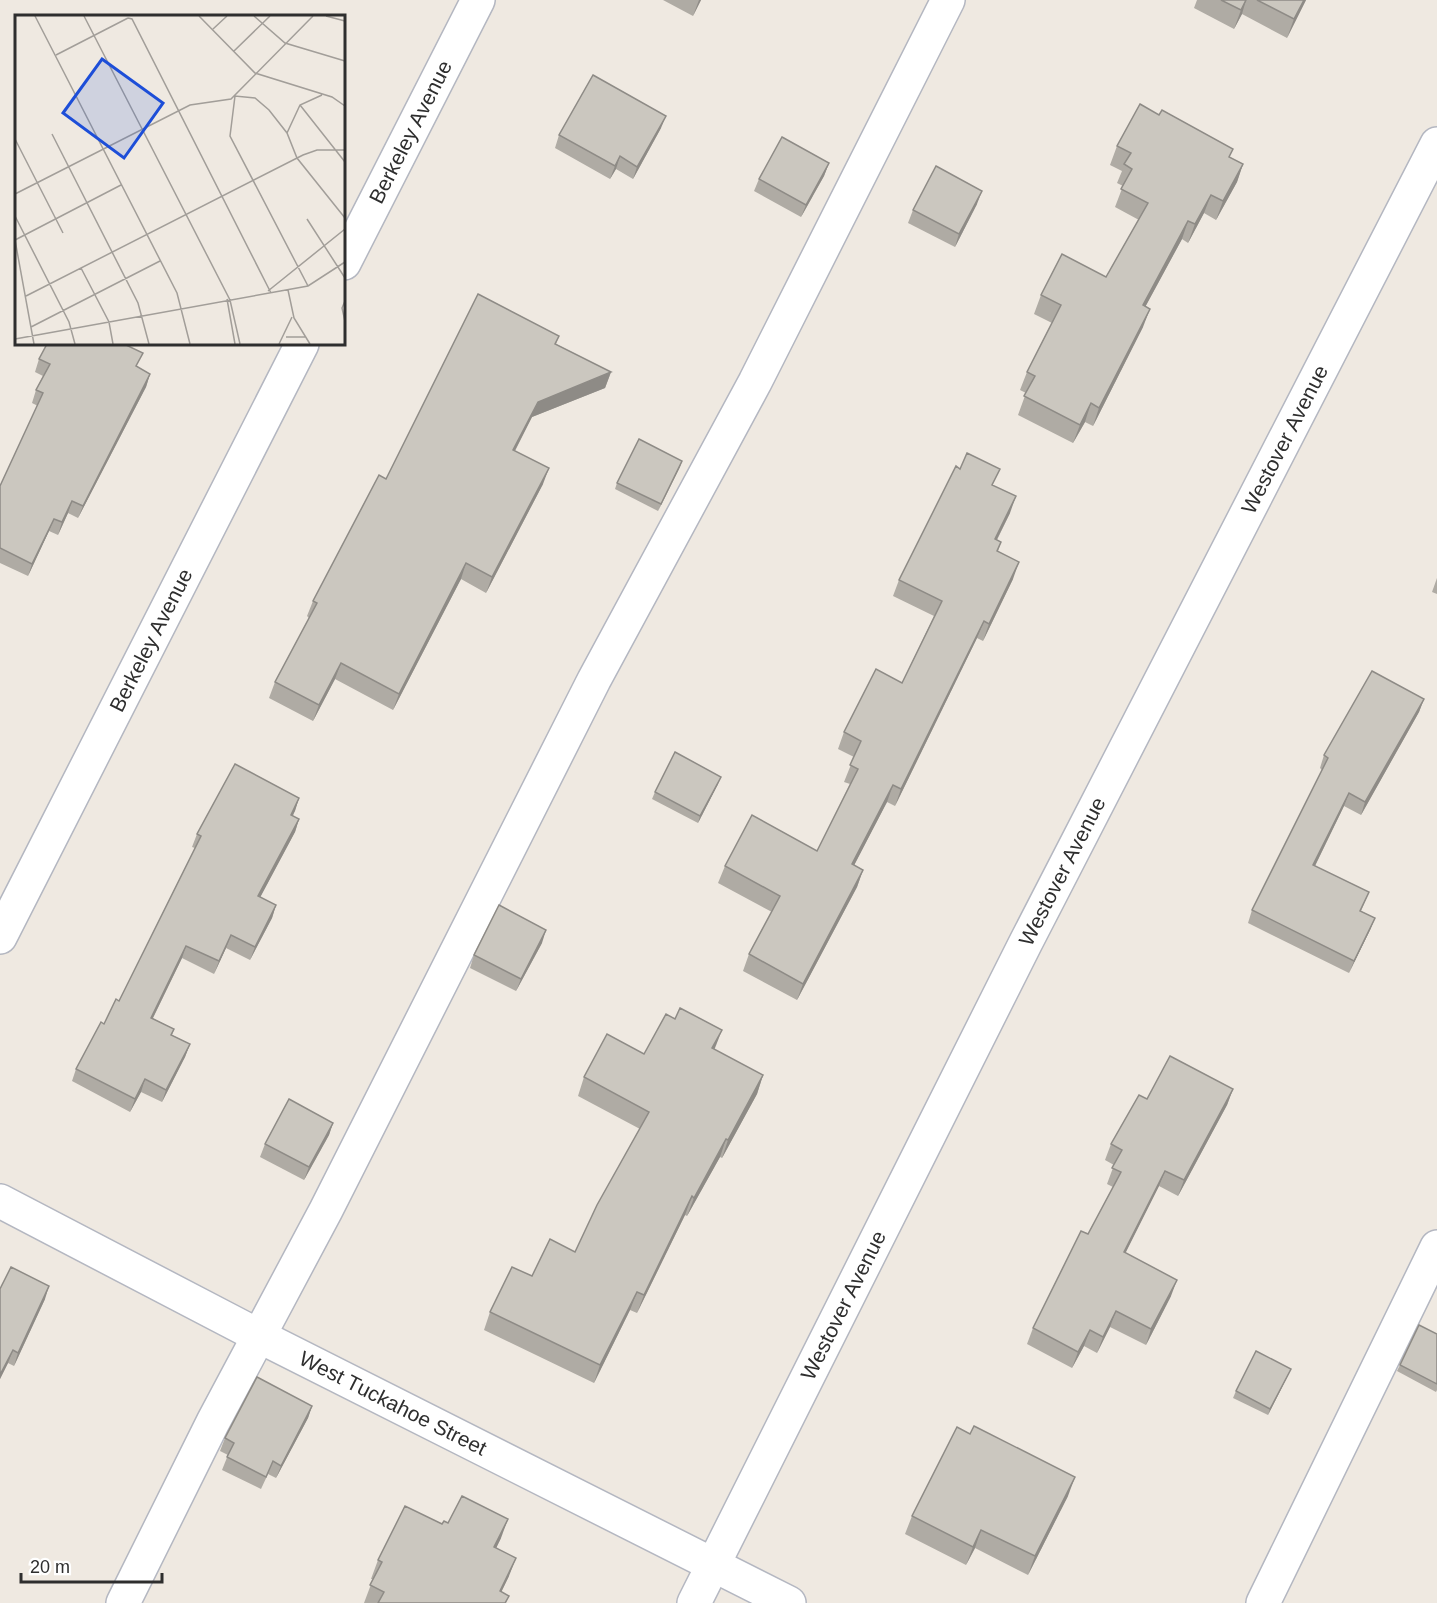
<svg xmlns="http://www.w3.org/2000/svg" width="1437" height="1603" viewBox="0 0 1437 1603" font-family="Helvetica,sans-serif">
	<rect width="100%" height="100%" fill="#efe9e1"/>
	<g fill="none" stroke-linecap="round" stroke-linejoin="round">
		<g stroke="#b4b7c1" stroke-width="36">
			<g id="minor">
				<path id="s1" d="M 344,263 L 478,0"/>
				<path id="s2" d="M 0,937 L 302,344"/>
				<path id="s3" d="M 0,1201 L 259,1336 L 789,1603"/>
				<polyline points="123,1603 213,1422 326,1210 594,680 755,382 948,0"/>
				<path id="s4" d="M 694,1603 L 1026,942 L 1437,144"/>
				<polyline points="1263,1603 1437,1247"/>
			</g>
		</g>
		<use href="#minor" stroke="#fff" stroke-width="33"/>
	</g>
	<g fill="#afaba4">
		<polygon points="663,0 701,0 693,16"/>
		<polygon points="1197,0 1306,0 1287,38 1242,14 1234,29 1194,8"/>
		<polygon points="661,128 633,179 616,169 610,179 555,148 559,135"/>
		<polygon points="1117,146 1230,157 1243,164 1237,182 1216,220 1204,213 1188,243 1182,239 1145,307 1143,327 1093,426 1085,422 1073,443 1018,415 1026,393 1020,390 1027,372 1052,323 1034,314 1041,295 1106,277 1139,220 1115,207 1123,186 1117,183 1122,171 1110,165"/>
		<polygon points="829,163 824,176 801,217 754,191 759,179"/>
		<polygon points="977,204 955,247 908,223 913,210"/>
		<polygon points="559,336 556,344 611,372 605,388 532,417 515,451 543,484 486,593 461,579 393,710 335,679 313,721 269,698 275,682 309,618 307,616 313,601 386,479"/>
		<polygon points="39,359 137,367 150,374 146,387 78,518 68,513 58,535 49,531 28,576 0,563 0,486 38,406 32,403 36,390 43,376 35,372"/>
		<polygon points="682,461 658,511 615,489 617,483"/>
		<polygon points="960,469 994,486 1010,513 997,540 1001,542 998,551 1013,579 983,641 977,638 895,806 887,802 854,865 863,870 857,887 797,1000 743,971 749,954 772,912 718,883 725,866 817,851 850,784 844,782 854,757 838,749 844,732 902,683 934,616 893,596 899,580"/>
		<polygon points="1437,578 1437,594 1432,592"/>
		<polygon points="1424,699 1419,712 1361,815 1344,806 1315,866 1369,892 1361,911 1375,918 1370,930 1349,973 1248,923 1252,910 1322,770 1320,768 1324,755"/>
		<polygon points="718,784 698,823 652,799 655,792"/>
		<polygon points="299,798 293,816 299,819 295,832 260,897 276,905 272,918 250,960 226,948 214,974 182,958 153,1018 174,1029 172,1035 190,1044 185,1057 162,1102 141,1092 130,1112 72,1081 76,1069 119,1001 195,848 192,847 197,834"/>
		<polygon points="542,943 516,991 470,968 474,955"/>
		<polygon points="714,1050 763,1075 757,1094 722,1158 720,1157 687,1216 685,1215 637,1313 630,1310 594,1383 484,1330 490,1312 532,1276 575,1252 640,1129 578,1096 584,1077 644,1054"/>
		<polygon points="1233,1089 1227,1105 1178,1196 1159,1186 1125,1253 1171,1296 1146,1345 1110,1327 1097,1353 1084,1346 1072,1368 1027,1344 1033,1328 1088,1234 1113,1187 1107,1184 1114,1165 1105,1160 1111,1144 1147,1099"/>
		<polygon points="333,1123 329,1135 304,1180 260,1157 265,1144"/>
		<polygon points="0,1289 45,1299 14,1366 8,1363 0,1379"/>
		<polygon points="1437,1334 1437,1390 1436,1392 1397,1371 1400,1365"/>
		<polygon points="1291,1369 1268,1415 1233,1398 1236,1391"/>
		<polygon points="312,1406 308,1418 276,1478 268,1474 261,1489 222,1470 228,1455 220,1451 225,1438"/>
		<polygon points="1068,1496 1028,1575 975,1548 966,1565 905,1534 912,1516"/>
		<polygon points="448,1523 501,1538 496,1548 509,1576 501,1592 509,1596 506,1603 364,1603 373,1579 371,1579 378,1560 442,1524"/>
	</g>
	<g fill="#8e8b86">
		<polygon points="699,0 701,0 693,16"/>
		<polygon points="1246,0 1242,14 1234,29 1241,10"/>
		<polygon points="1304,0 1306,0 1287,38 1294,19"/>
		<polygon points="666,116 661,128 633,179 637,167"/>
		<polygon points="620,156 616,169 610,179 615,166"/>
		<polygon points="829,163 824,176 801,217 806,205"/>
		<polygon points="1243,164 1237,182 1216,220 1223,201"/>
		<polygon points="982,191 977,204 955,247 959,234"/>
		<polygon points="1211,195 1204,213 1188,243 1195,224"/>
		<polygon points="1188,221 1182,239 1136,324 1143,305"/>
		<polygon points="1150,309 1143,327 1093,426 1099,408"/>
		<polygon points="611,372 605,388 532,417 507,466 513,450 538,402"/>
		<polygon points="150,374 146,387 78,518 83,506"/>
		<polygon points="1091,403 1085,422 1073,443 1080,425"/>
		<polygon points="682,461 680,467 658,511 661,504"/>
		<polygon points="549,468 543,484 486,593 492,577"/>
		<polygon points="1016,496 1010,513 989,555 995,539"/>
		<polygon points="72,501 68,513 58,535 62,522"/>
		<polygon points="54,519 49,531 28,576 32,564"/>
		<polygon points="1019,562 1013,579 983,641 989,624"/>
		<polygon points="466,563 461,579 393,710 399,694"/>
		<polygon points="984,621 977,638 895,806 901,789"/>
		<polygon points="341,663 335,679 313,721 319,705"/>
		<polygon points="1424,699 1419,712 1361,815 1365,802"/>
		<polygon points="721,777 718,784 698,823 700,816"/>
		<polygon points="893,785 887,802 846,881 852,864"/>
		<polygon points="1349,793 1344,806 1309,878 1313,865"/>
		<polygon points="299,798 295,811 286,827 291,815"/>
		<polygon points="299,819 295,832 254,909 258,896"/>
		<polygon points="863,870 857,887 797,1000 803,984"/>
		<polygon points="276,905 272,918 250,960 255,947"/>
		<polygon points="1375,918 1370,930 1349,973 1354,961"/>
		<polygon points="546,930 542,943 516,991 521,979"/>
		<polygon points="231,935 226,948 214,974 219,961"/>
		<polygon points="186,946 182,958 147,1030 151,1018"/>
		<polygon points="722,1030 715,1048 705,1066 712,1048"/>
		<polygon points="190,1044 185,1057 162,1102 166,1090"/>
		<polygon points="763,1075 757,1094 722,1158 728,1140"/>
		<polygon points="145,1079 141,1092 130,1112 135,1099"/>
		<polygon points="1233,1089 1227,1105 1178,1196 1184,1180"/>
		<polygon points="333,1123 329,1135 304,1180 309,1167"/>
		<polygon points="726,1139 720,1157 687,1216 694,1198"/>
		<polygon points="1165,1171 1159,1186 1118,1268 1124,1252"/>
		<polygon points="692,1196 685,1215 637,1313 644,1295"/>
		<polygon points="1177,1280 1171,1296 1146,1345 1151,1329"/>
		<polygon points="49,1286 45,1299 14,1366 18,1353"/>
		<polygon points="637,1292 630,1310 594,1383 600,1365"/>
		<polygon points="1116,1311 1110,1327 1097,1353 1103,1337"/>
		<polygon points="1090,1330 1084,1346 1072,1368 1078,1352"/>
		<polygon points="13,1350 8,1363 0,1379 0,1375"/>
		<polygon points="1291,1369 1268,1415 1270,1409"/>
		<polygon points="312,1406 308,1418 276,1478 281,1466"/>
		<polygon points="1075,1477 1068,1496 1028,1575 1035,1556"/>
		<polygon points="508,1519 501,1538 488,1565 494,1547"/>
		<polygon points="981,1530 975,1548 966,1565 973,1547"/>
		<polygon points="516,1558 509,1576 496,1603 500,1591"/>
	</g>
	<g fill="#cbc7bf" stroke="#8e8b86" stroke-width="1.5">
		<polygon points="1221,0 1246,0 1241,10"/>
		<polygon points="1257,0 1304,0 1294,19"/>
		<polygon points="593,75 666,116 637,167 620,156 615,166 559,135"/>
		<polygon points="1140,104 1159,115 1162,110 1233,149 1229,157 1243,164 1223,201 1211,195 1195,224 1188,221 1143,305 1150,309 1099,408 1091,403 1080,425 1024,396 1035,376 1027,372 1061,305 1041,295 1062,254 1106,277 1148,203 1121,189 1132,169 1124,164 1131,153 1117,146"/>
		<polygon points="782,137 829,163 806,205 759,179"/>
		<polygon points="936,166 982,191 959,234 913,210"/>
		<polygon points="478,294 559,336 555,344 611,372 538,402 513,450 549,468 492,577 466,563 399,694 341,663 319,705 275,682 317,603 313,601 379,475 386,479"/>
		<polygon points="47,344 124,344 143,353 136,366 150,374 83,506 72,501 62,522 54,519 32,564 0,548 0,486 43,393 36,390 50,364 39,359"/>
		<polygon points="639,439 682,461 661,504 617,483"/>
		<polygon points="967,453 1000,469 992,485 1016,496 995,539 1001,542 997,551 1019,562 989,624 984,621 901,789 893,785 852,864 863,870 803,984 749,954 780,896 725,866 752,815 817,851 858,769 850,765 861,741 844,732 876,669 902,683 942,601 899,580 956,466 960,469"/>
		<polygon points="1372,671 1424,699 1365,802 1349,793 1313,865 1369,892 1360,911 1375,918 1354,961 1252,910 1328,758 1324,755"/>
		<polygon points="675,752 721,777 700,816 655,792"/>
		<polygon points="235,764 299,798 291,815 299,819 258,896 276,905 255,947 231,935 219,961 186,946 151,1018 174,1029 171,1035 190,1044 166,1090 145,1079 135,1099 76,1069 101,1022 104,1024 116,999 119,1001 201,836 197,834"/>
		<polygon points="499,905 546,930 521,979 474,955"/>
		<polygon points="680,1008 722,1030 712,1048 763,1075 728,1140 726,1139 694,1198 692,1196 644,1295 637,1292 600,1365 490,1312 512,1267 532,1276 550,1239 575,1252 597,1205 649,1112 584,1077 607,1034 644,1054 666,1014 675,1019"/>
		<polygon points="1170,1056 1233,1089 1184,1180 1165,1171 1124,1252 1177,1280 1151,1329 1116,1311 1103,1337 1090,1330 1078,1352 1033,1328 1081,1231 1088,1234 1121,1172 1112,1168 1122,1150 1111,1144 1139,1095 1147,1099"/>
		<polygon points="289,1099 333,1123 309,1167 265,1144"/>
		<polygon points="11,1267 49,1286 18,1353 13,1350 0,1375 0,1289"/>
		<polygon points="1419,1325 1437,1334 1437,1384 1400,1365"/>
		<polygon points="1256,1351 1291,1369 1270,1409 1236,1391"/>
		<polygon points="257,1377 312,1406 281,1466 273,1461 266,1477 227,1457 234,1443 225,1438"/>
		<polygon points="974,1426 1075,1477 1035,1556 981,1530 973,1547 912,1516 957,1427 970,1434"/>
		<polygon points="462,1496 508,1519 494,1547 516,1558 500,1591 509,1596 505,1603 378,1603 384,1592 370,1585 382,1562 378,1560 405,1506 442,1524 444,1521 448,1523"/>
	</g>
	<g text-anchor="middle" stroke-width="4.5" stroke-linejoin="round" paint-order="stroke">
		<g font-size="21" fill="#2e2e2e" stroke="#fff">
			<text dy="7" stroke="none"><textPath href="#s1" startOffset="147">Berkeley Avenue</textPath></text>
			<text dy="7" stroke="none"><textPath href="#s4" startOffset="1305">Westover Avenue</textPath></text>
			<text dy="7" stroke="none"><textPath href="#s2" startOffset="333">Berkeley Avenue</textPath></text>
			<text dy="7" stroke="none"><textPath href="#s4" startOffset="819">Westover Avenue</textPath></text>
			<text dy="7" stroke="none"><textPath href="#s4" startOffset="333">Westover Avenue</textPath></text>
			<text dy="7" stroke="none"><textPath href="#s3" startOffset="442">West Tuckahoe Street</textPath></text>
		</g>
	</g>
	<g transform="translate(15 15)">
		<rect width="330" height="330" fill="#efe9e1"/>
		<path fill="none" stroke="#a29e99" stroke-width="1.5" d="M 20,1 L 162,278 L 175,329M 69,1 L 215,285 L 225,329M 184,1 L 240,58 L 317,82 L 330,91M 239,1 L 270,28 L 330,46M 311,1 L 330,6M 113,3 L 117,4 L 256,278M 198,14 L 212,1M 219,36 L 255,1M 41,40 L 113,3M 285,90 L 330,147M 272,118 L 285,90 L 307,80M 37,119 L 123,288 L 134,329M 0,124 L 48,218M 0,179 L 175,90 L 216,84 L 298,1M 0,201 L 54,307 L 60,329M 292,204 L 330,263M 0,225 L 106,170M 0,225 L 19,329M 66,253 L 94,307 L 98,329M 293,271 L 215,121 L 220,81 L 240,83 L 254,95 L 272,118 L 282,143 L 330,203M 273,275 L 279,303 L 295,329M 253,276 L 330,214M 11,281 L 288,140 L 302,135 L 330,135M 212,284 L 220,329M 330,286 L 327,293 L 330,306M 16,312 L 145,246M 271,322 L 290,322M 0,324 L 293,271 L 330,247M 264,329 L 277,302"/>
		<path fill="#1d4ed8" fill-opacity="0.15" stroke="#1d4ed8" stroke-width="3" d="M 87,44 L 148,88 L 109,143 L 48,98 Z"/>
		<rect width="330" height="330" fill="none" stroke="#2e2e2e" stroke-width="3"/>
	</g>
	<path d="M21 1573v9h141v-9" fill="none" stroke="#2e2e2e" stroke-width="3"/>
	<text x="30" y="1573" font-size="18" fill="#2e2e2e" stroke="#ffffff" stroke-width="4.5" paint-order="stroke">20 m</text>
</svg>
